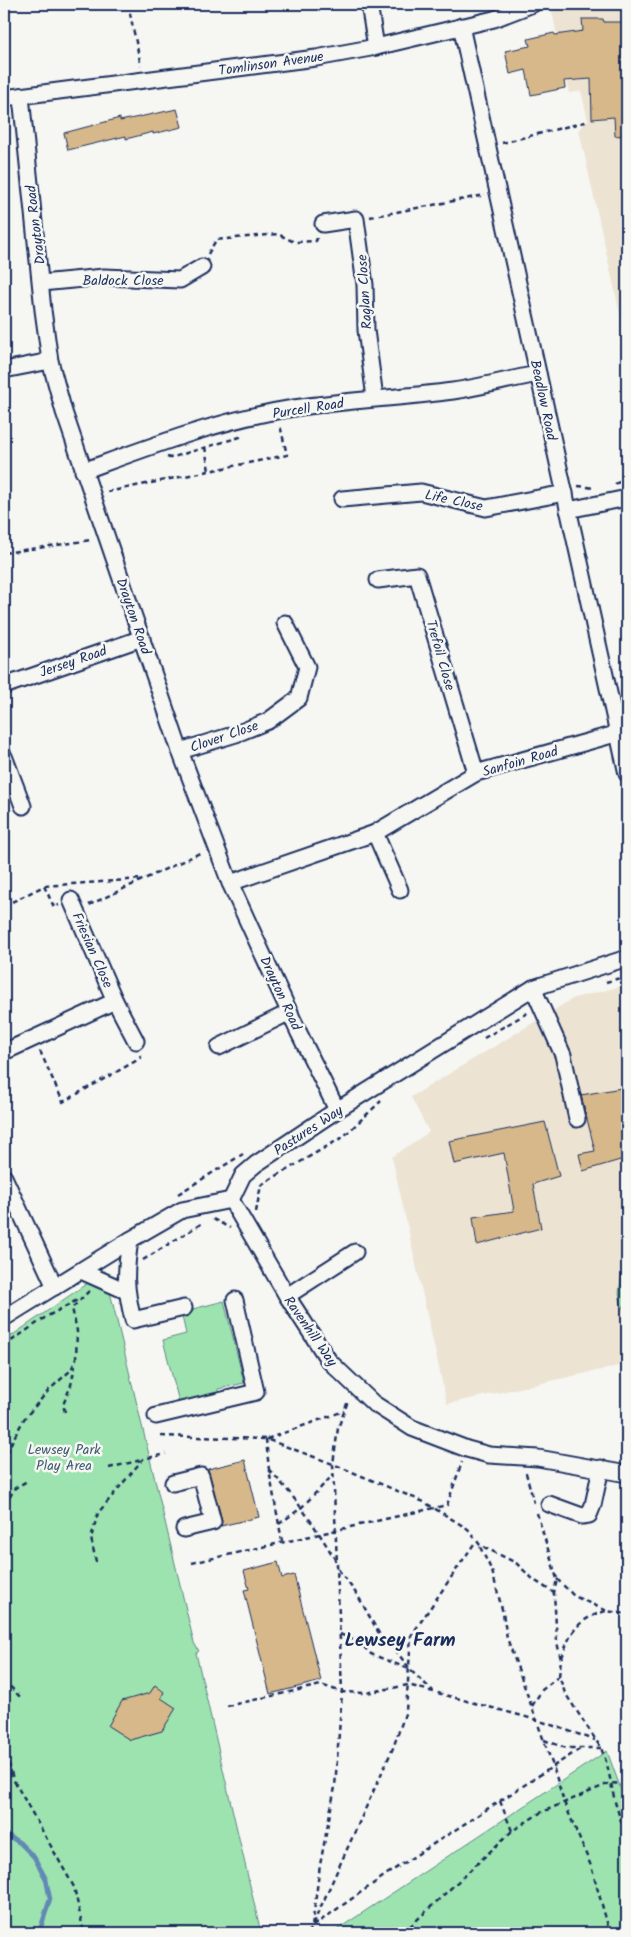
<svg xmlns="http://www.w3.org/2000/svg" width="631" height="1937" viewBox="0 0 631 1937" font-family="Kalam,sans-serif">
	<rect width="100%" height="100%" fill="#f6f6f2"/>
	<filter id="ink" filterUnits="userSpaceOnUse"><feTurbulence type="fractalNoise" baseFrequency=".02" numOctaves="2"/><feDisplacementMap in="SourceGraphic" scale="10" xChannelSelector="R" yChannelSelector="G"/><feConvolveMatrix kernelMatrix="1 2 1 2 8 2 1 2 1" color-interpolation-filters="sRGB"/></filter>
	<g filter="url(#ink)">
		<g fill="#ece3d3">
			<polygon points="569,4 627,4 627,332 624,332 579,130 588,120 581,91 569,93 552,11"/>
			<polygon points="627,985 627,1364 447,1404 392,1157 429,1132 411,1097 574,998"/>
		</g>
		<g fill="#9de3af" stroke="#5c8986">
			<polygon points="627,1243 627,1317 621,1303 619,1293 622,1273 627,1264 621,1245"/>
			<polygon points="105,1271 194,1643 199,1651 196,1653 261,1933 4,1933 4,1341"/>
			<polygon points="224,1301 244,1383 218,1389 219,1396 180,1406 163,1340 186,1334 181,1312"/>
			<polygon points="607,1751 627,1806 627,1933 332,1933"/>
		</g>
		<g fill="none" stroke-linecap="round" stroke-linejoin="round">
			<polyline stroke="#6289b5" stroke-width="4.5" points="4,1833 20,1843 34,1857 46,1879 50,1899 39,1933"/>
		</g>
		<g fill="#d6b88a" stroke="#1b2f5e">
			<polygon points="582,19 603,19 604,22 625,22 627,47 627,135 615,136 614,117 592,119 591,79 564,81 565,88 531,95 526,70 510,74 505,51 530,46 528,39 554,33 555,35 583,31"/>
			<polygon points="177,109 182,127 153,134 153,132 126,139 126,136 68,150 64,133 120,118 120,121"/>
			<polygon points="627,1087 627,1158 583,1171 579,1154 595,1151 581,1095"/>
			<polygon points="545,1122 559,1176 533,1184 541,1228 477,1245 473,1217 514,1211 504,1153 454,1164 449,1141"/>
			<polygon points="245,1460 259,1517 221,1526 222,1520 208,1469"/>
			<polygon points="278,1562 282,1578 294,1575 321,1681 270,1694 244,1590 249,1589 244,1571"/>
			<polygon points="155,1685 164,1692 161,1698 176,1708 162,1731 130,1740 108,1726 122,1701 150,1693"/>
		</g>
		<g fill="none" stroke-linecap="round" stroke-linejoin="round">
			<g stroke="#1b2f5e" stroke-width="19">
				<g id="minor">
					<polyline points="369,4 376,47"/>
					<polyline points="461,26 627,774"/>
					<polyline points="21,96 43,310 50,361 64,412 180,751 230,883 299,1033 337,1110"/>
					<polyline points="4,98 316,58 376,47 494,19 533,4"/>
					<polyline points="323,224 356,219 365,285 366,330 375,398"/>
					<polyline points="41,283 104,277 180,280 202,267"/>
					<polyline points="4,370 50,361"/>
					<path d="M 83,471 C 152,446 222,419 294,408 C 347,400 400,398 453,391 C 481,387 510,379 538,374"/>
					<polyline points="342,499 421,492 486,508 565,493"/>
					<polyline points="568,510 627,498"/>
					<polyline points="378,580 417,575 476,773"/>
					<polyline points="4,686 142,638"/>
					<polyline points="180,751 236,734 268,721 299,698 307,667 285,623"/>
					<polyline points="4,756 23,806"/>
					<polyline points="375,833 400,890"/>
					<polyline points="230,883 375,833 476,773 619,733"/>
					<polyline points="71,900 115,1001"/>
					<polyline points="533,988 563,1055 577,1119"/>
					<polyline points="219,1047 290,1012"/>
					<polyline points="4,1052 115,1001 136,1041"/>
					<polyline points="4,1177 55,1287"/>
					<polyline points="231,1200 287,1296 329,1361 373,1403 412,1428 467,1449 489,1455 538,1458 627,1474"/>
					<polyline points="231,1200 243,1175 256,1164 337,1110 533,988 627,958"/>
					<path d="M 130,1240 C 125,1274 125,1287 133,1320 L 184,1308"/>
					<polyline points="81,1271 126,1291"/>
					<polyline points="287,1296 355,1252"/>
					<polyline points="4,1318 130,1240 182,1210 231,1200"/>
					<polyline points="156,1416 256,1392 235,1300"/>
					<polyline points="173,1483 201,1476 213,1522 184,1529"/>
					<polyline points="549,1504 582,1516 589,1515 593,1505 601,1468"/>
				</g>
			</g>
			<g stroke="#1b2f5e" stroke-width="2.5" stroke-dasharray="5 4" stroke-linecap="butt">
				<polyline points="128,4 141,66"/>
				<polyline points="502,143 589,121"/>
				<polyline points="370,217 485,195"/>
				<polyline points="208,254 216,240 278,234 294,242 316,241 317,238"/>
				<polyline points="205,447 209,471"/>
				<polyline points="167,457 170,458 240,437 242,434"/>
				<polyline points="615,484 627,478"/>
				<polyline points="578,486 595,488"/>
				<polyline points="107,492 287,455 280,425"/>
				<polyline points="4,553 91,540"/>
				<polyline points="44,886 54,907 59,905"/>
				<polyline points="89,905 202,852"/>
				<polyline points="4,906 44,886 142,879"/>
				<polyline points="606,982 627,976"/>
				<polyline points="484,1038 529,1012"/>
				<polyline points="40,1051 63,1102 141,1058 140,1055"/>
				<polyline points="178,1194 243,1154"/>
				<polyline points="256,1212 261,1185 343,1137 381,1101"/>
				<polyline points="213,1219 230,1228"/>
				<polyline points="143,1260 204,1222"/>
				<polyline points="4,1346 46,1317 81,1298"/>
				<polyline points="65,1412 63,1405 71,1385 75,1366"/>
				<polyline points="161,1436 266,1439 333,1464 424,1502 468,1529 480,1545 516,1563 534,1580 554,1593"/>
				<polyline points="266,1439 269,1470 282,1541"/>
				<polyline points="267,1439 344,1411"/>
				<polyline points="109,1468 141,1460"/>
				<path d="M 269,1470 C 296,1497 317,1529 336,1561"/>
				<polyline points="526,1473 534,1503"/>
				<polyline points="5,1505 15,1488 27,1481"/>
				<polyline points="537,1513 557,1579 554,1593 557,1642 561,1660 559,1676 565,1693 601,1748 607,1764 615,1802 627,1840"/>
				<polyline points="279,1524 301,1508 334,1474"/>
				<polyline points="480,1547 492,1571 503,1613 507,1638 553,1766 564,1802 591,1866 610,1933"/>
				<polyline points="96,1562 91,1538 98,1513 143,1459 166,1454"/>
				<polyline points="192,1563 447,1505 462,1462"/>
				<polyline points="338,1569 358,1596 381,1637 400,1656 409,1668"/>
				<polyline points="557,1579 574,1596 607,1611 627,1614"/>
				<polyline points="340,1634 360,1643 371,1654 409,1669 433,1691"/>
				<path d="M 562,1658 C 570,1631 578,1619 606,1611"/>
				<polyline points="4,1669 6,1608 5,1486 9,1447 24,1419 49,1390 71,1370 76,1359 77,1331 72,1308 89,1291"/>
				<polyline points="4,1680 21,1698"/>
				<polyline points="227,1706 321,1685 342,1692 366,1693 408,1685 537,1720 595,1740"/>
				<polyline points="532,1706 542,1690 559,1676"/>
				<polyline points="544,1740 566,1748 601,1748"/>
				<polyline points="4,1746 13,1779 74,1887 84,1933"/>
				<polyline points="500,1801 512,1831"/>
				<polyline points="313,1924 393,1748 406,1711 411,1636 476,1541"/>
				<polyline points="313,1926 387,1874 580,1749"/>
				<polyline points="307,1933 312,1927 320,1865 335,1787 342,1692 333,1464 338,1428 348,1401"/>
				<polyline points="403,1933 512,1831 540,1813 610,1783 627,1784"/>
			</g>
			<use href="#minor" stroke="#f6f6f2" stroke-width="15"/>
		</g>
	</g>
	<g text-anchor="middle" stroke-width="5" stroke-linejoin="round" paint-order="stroke">
		<g font-size="14" fill="#1b2f5e" stroke="#f6f6f2">
			<text transform="translate(271 63) rotate(-8)" y="5">Tomlinson Avenue</text>
			<text transform="translate(35 225) rotate(-97)" y="5">Drayton Road</text>
			<text x="123" y="285">Baldock Close</text>
			<text transform="translate(364 292) rotate(-94)" y="5">Raglan Close</text>
			<text transform="translate(544 400) rotate(78)" y="5">Beadlow Road</text>
			<text transform="translate(308 408) rotate(-9)" y="5">Purcell Road</text>
			<text transform="translate(454 500) rotate(12)" y="5">Life Close</text>
			<text transform="translate(134 616) rotate(71)" y="5">Drayton Road</text>
			<text transform="translate(441 655) rotate(74)" y="5">Trefoil Close</text>
			<text transform="translate(73 661) rotate(-19)" y="5">Jersey Road</text>
			<text transform="translate(224 736) rotate(-19)" y="5">Clover Close</text>
			<text transform="translate(520 761) rotate(-16)" y="5">Sanfoin Road</text>
			<text transform="translate(93 950) rotate(66)" y="5">Friesian Close</text>
			<text transform="translate(281 993) rotate(65)" y="5">Drayton Road</text>
			<text transform="translate(308 1130) rotate(-33)" y="5">Pastures Way</text>
			<text transform="translate(311 1331) rotate(55)" y="5">Ravenhill Way</text>
		</g>
		<g font-size="14" fill="#3c5c72" stroke="#f6f6f2">
			<text x="64" y="1454">Lewsey Park<tspan x="64" dy="16">Play Area</tspan></text>
		</g>
		<g font-size="19" font-weight="bold" fill="#1b2f5e" stroke="#f6f6f2">
			<text x="400" y="1646">Lewsey Farm</text>
		</g>
	</g>
	<rect width="631" height="1937" fill="none" stroke="#f6f6f2" stroke-width="20"/>
	<rect x="10" y="10" width="611" height="1917" fill="none" stroke="#1b2f5e" stroke-width="2" filter="url(#ink)"/>
</svg>
